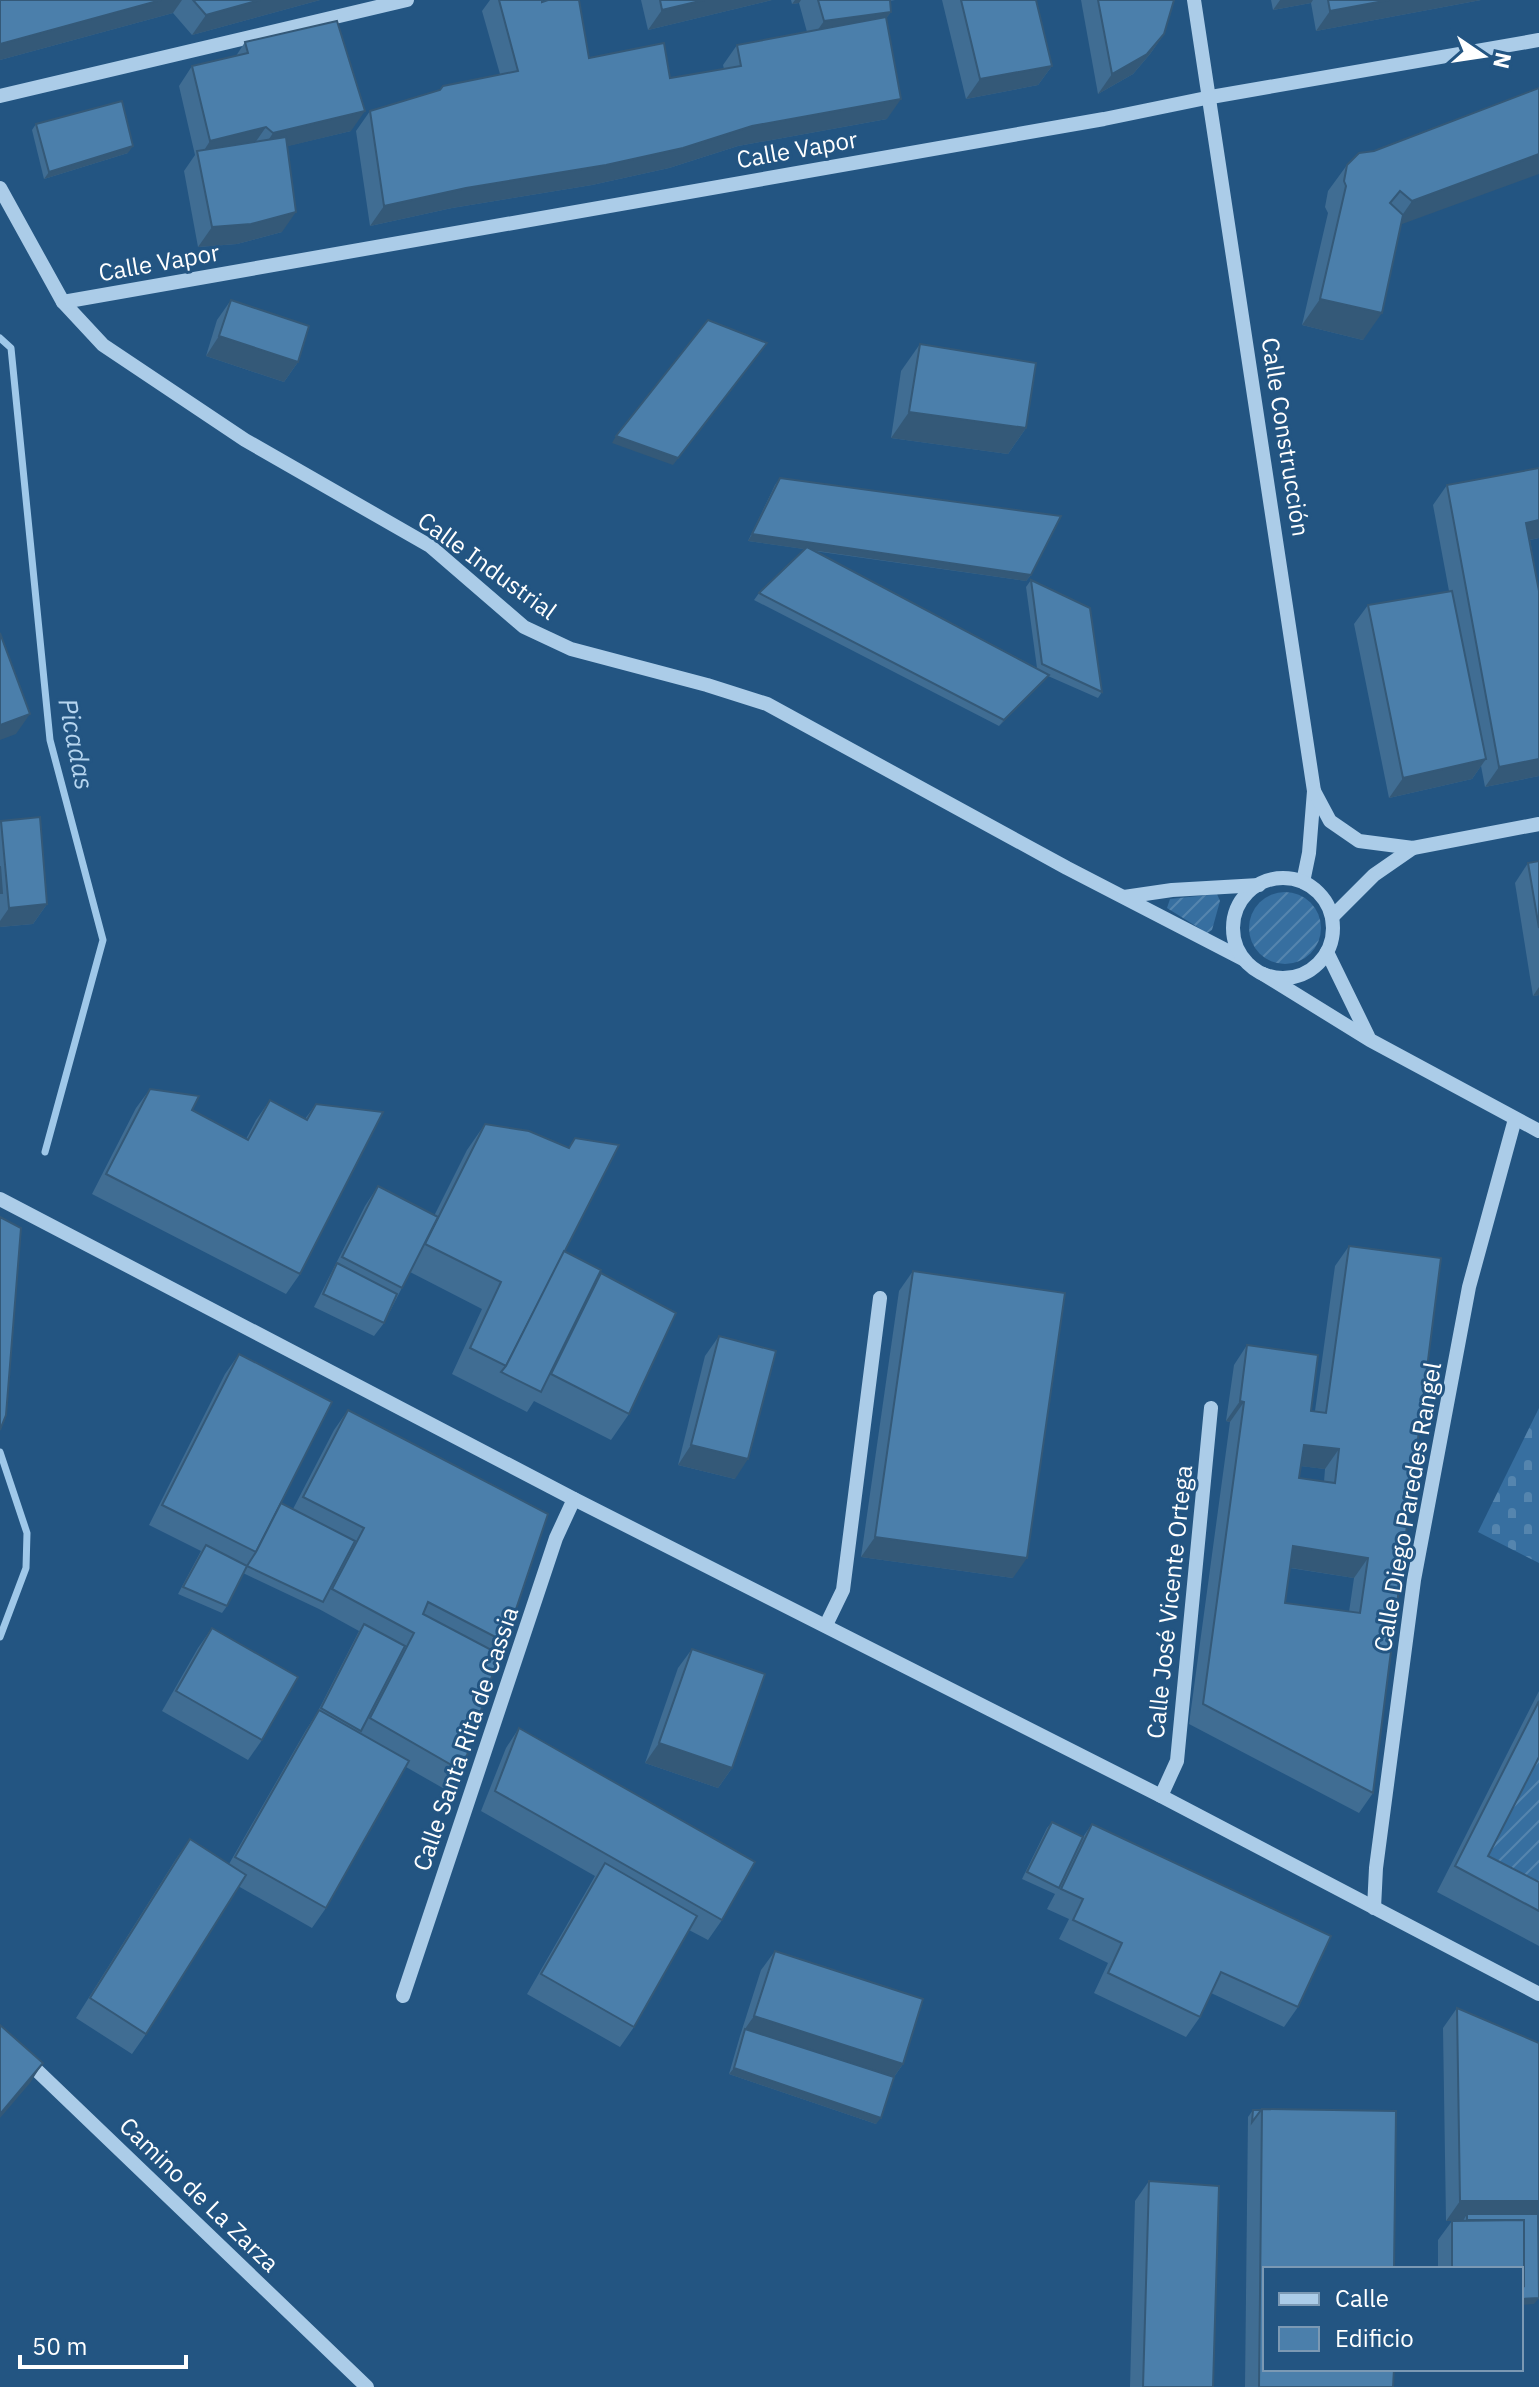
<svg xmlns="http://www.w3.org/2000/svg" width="1539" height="2387" viewBox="0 0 1539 2387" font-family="'IBM Plex Sans',sans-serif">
	<defs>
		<pattern id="cemetery-stones" width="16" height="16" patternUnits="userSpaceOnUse" patternTransform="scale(2)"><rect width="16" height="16" fill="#376fa0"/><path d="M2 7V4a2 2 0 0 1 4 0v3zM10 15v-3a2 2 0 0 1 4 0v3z" fill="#5585ae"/></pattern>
		<pattern id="garden-furrows" width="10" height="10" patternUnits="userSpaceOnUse" patternTransform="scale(2)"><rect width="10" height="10" fill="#376fa0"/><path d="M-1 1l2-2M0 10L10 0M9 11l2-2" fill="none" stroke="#5585ae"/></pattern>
	</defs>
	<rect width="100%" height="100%" fill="#235582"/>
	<polygon fill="url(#cemetery-stones)" points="1539,1408 1539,1563 1478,1532"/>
	<g fill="url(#garden-furrows)">
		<circle cx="1285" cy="928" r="36"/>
		<polygon points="1217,894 1220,901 1212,930 1207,933 1167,908 1170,899"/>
		<polygon points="1539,1748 1539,1918 1470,1882"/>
	</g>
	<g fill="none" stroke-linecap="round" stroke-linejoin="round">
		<g stroke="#9fc8e9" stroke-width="7">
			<polyline points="0,338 11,348 50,740 103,940 45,1152"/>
			<polyline points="0,1452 27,1533 26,1568 0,1637"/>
		</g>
		<g stroke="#abcce8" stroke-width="14">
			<polyline points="1194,0 1314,791 1309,853 1303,882"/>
			<polyline points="0,96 407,0"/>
			<polyline points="0,188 63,302 103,345 245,440 430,546 524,627 571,649 707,685 767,704 1067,868 1243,959"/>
			<polyline points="63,302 1104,119 1211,97 1539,40"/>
			<polyline points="1314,791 1330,821 1359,841 1413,848 1539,824"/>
			<circle cx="1283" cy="928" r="50"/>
			<polyline points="1124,897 1172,890 1259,885"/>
			<polyline points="1332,917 1374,875 1413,848"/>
			<polyline points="1327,952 1368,1036"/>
			<polyline points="1263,974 1370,1040 1539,1131"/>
			<polyline points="0,1199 574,1499 1161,1796 1539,1994"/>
			<polyline points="826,1625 843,1590 880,1298"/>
			<polyline points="1161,1796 1177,1761 1211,1408"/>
			<polyline points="1374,1908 1376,1868 1414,1580 1469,1287 1515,1119"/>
			<polyline points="403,1996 556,1538 574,1499"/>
			<polyline points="0,2035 367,2387"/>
		</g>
	</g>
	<g fill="#406d93" fill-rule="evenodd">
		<polygon points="0,0 320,0 192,35 173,13 0,60"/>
		<polygon points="490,0 542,0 589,58 670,78 724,69 723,65 737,45 807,32 799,3 792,4 791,0 895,0 890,1 891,12 886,18 887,119 738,146 669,168 592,185 452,208 370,226 356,131 370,111 500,74 482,11"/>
		<polygon points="641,0 772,0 648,30"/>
		<polygon points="942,0 1036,0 1052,66 1038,85 966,99"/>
		<polygon points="1081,0 1174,0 1164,34 1150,54 1133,74 1098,94"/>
		<polygon points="1271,0 1481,0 1316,31 1311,3 1273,10"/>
		<polygon points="245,42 351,131 287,146 282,232 237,244 198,247 184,171 195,155 179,86 192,66 236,56"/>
		<polygon points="1539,88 1401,224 1363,340 1302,325 1328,213 1325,207 1328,191 1347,165 1374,151"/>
		<polygon points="36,124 128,153 44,179 32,130"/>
		<polygon points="231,300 298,362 284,382 206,356 217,320"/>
		<polygon points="920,344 1026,428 1008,454 891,438 901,371"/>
		<polygon points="780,478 1031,575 1026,581 814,551 1037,668 1026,587 1031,580 1102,692 1098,698 1048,676 1044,681 999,726 754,600 759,593 804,549 748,541 775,485"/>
		<polygon points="1447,485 1539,538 1530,540 1539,591 1539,776 1485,787 1481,766 1472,779 1389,798 1354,624 1368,605 1449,591 1433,505"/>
		<polygon points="1,821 47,904 33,924 0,927 0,823"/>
		<polygon points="1539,861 1539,995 1533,996 1515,883 1528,863"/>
		<polygon points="150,1089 246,1139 256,1120 270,1100 305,1119 316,1104 300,1274 286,1294 92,1194 136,1108"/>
		<polygon points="485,1124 564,1251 596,1281 601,1273 629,1414 611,1440 534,1401 527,1412 452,1374 482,1309 410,1272 384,1323 374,1336 314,1307 365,1206 378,1186 434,1216 467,1150"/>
		<path d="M 1349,1246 L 1441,1258 L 1373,1793 L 1359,1813 L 1189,1724 L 1230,1422 L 1226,1421 L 1234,1365 L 1247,1345 L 1311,1411 L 1315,1411 L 1335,1266 ZM 1301,1466 L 1325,1469 L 1324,1482 L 1299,1478 ZM 1290,1568 L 1354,1578 L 1349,1612 L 1285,1603 Z"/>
		<polygon points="913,1271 1013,1578 861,1557 899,1291"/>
		<polygon points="719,1336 735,1479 678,1465 705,1356"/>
		<polygon points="239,1354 281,1503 293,1509 334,1430 348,1410 505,1642 497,1653 462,1771 448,1791 406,1767 326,1908 312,1928 238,1886 146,2034 132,2054 76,2018 176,1859 190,1839 229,1864 306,1730 317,1713 359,1631 319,1609 243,1573 227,1606 222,1613 178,1594 201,1551 149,1525 225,1374"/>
		<polygon points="212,1628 262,1740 248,1760 162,1711 198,1648"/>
		<polygon points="692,1649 732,1768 718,1788 645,1763 678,1668"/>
		<polygon points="1539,1691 1539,1757 1488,1856 1539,1882 1539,1946 1437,1892"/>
		<polygon points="519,1728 722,1920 708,1940 689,1930 634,2027 620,2047 527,1994 595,1876 481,1811 506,1748"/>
		<polygon points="1052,1822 1083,1837 1092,1824 1298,2007 1284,2027 1211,1993 1200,2017 1186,2037 1094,1993 1108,1963 1059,1939 1069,1919 1047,1909 1055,1894 1022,1879 1047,1828"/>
		<polygon points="775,1951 903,2064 894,2077 876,2124 729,2074 740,2036 761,1970"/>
		<polygon points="1457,2008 1539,2043 1539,2220 1538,2220 1534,2304 1521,2269 1438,2269 1438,2240 1452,2221 1446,2221 1443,2028"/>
		<polygon points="1253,2110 1396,2111 1393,2387 1245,2387 1248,2117"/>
		<polygon points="1149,2181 1213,2387 1130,2387 1135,2201"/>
	</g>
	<g fill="#345978">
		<polygon points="161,0 182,0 173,13 0,60 0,44"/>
		<polygon points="260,0 320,0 192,35 206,15"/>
		<polygon points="704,0 772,0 648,30 662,10"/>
		<polygon points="795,0 801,0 799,3 792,4"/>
		<polygon points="1280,0 1313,0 1311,3 1273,10"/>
		<polygon points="1389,0 1481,0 1316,31 1330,11"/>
		<polygon points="891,12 877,31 810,41 824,21"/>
		<polygon points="1164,34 1150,54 1133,74 1098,94 1112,74"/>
		<polygon points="1052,66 1038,85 966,99 980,79"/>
		<polygon points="901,99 887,119 738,146 669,168 592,185 452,208 370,226 384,206 752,126"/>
		<polygon points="365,111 351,131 260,153 273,133"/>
		<polygon points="266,127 252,147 199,158 210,141"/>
		<polygon points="133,146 128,153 44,179 49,172"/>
		<polygon points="1539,154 1539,174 1394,227 1412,201"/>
		<polygon points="296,212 282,232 237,244 198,247 212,227"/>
		<polygon points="1320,299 1382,313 1363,340 1302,325"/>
		<polygon points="219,336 298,362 284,382 206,356"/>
		<polygon points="767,343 673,465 612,443 616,436"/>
		<polygon points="909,412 1026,428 1008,454 891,438"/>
		<polygon points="1539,520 1539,538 1513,543 1526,523"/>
		<polygon points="752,534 1031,575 1026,581 748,541"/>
		<polygon points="1049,675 1044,681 999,726 1004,720"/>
		<polygon points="30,714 16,734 0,740 0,725"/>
		<polygon points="1486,759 1472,779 1389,798 1403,778"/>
		<polygon points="1539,759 1539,776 1485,787 1499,767"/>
		<polygon points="47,904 33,924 0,927 0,921 9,908"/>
		<polygon points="1539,987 1539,995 1533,996"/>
		<polygon points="1240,1401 1244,1402 1230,1422 1226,1421"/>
		<polygon points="691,1445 748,1459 735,1479 678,1465"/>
		<polygon points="1304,1445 1339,1449 1325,1469 1291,1465"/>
		<polygon points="875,1537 1027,1558 1013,1578 861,1557"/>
		<polygon points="1293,1546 1368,1558 1354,1578 1279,1566"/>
		<polygon points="659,1743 732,1768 718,1788 645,1763"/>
		<polygon points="754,2016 903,2064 889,2084 745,2029 740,2036"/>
		<polygon points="43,2063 30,2083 0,2118 0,2114"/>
		<polygon points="734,2068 881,2118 876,2124 729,2074"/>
		<polygon points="1460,2201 1539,2201 1539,2220 1467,2221 1467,2214 1463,2221 1446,2221"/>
		<polygon points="1539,2298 1534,2304 1521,2305 1521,2299"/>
	</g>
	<g fill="#4b7fab" stroke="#345978" stroke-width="2" fill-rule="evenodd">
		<polygon points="0,0 161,0 0,44"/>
		<polygon points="193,0 260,0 206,15"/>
		<polygon points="499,0 542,0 542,2 548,0 579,0 589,58 664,43 670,78 741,66 737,45 886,17 901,99 752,126 683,148 606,165 466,188 384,206 370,111 440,90 443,86 518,71"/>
		<polygon points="660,0 704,0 662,10"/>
		<polygon points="818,0 890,0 891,12 824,21"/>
		<polygon points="961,0 1036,0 1052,66 980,79"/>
		<polygon points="1098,0 1174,0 1164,34 1147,54 1112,74"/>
		<polygon points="1328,0 1389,0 1330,11"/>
		<polygon points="337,21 365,111 273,133 266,127 210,141 192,66 248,53 245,42"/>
		<polygon points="1539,88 1539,154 1412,201 1400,191 1390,203 1403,215 1382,313 1320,299 1346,186 1344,181 1347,165 1359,153 1374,151"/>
		<polygon points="122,101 133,146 49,172 36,124"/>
		<polygon points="286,137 296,212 251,224 212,227 197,151"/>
		<polygon points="231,300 309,326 298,362 219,336"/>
		<polygon points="708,320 767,343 678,458 616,436"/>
		<polygon points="920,344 1036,363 1026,428 909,412"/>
		<polygon points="1539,468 1539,520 1526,523 1539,591 1539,759 1499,767 1447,485"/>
		<polygon points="780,478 1061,516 1031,575 752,534"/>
		<polygon points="807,547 1049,675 1004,720 759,593"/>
		<polygon points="1031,580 1090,608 1102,692 1042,664"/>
		<polygon points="1452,591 1486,759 1403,778 1368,605"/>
		<polygon points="0,633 30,714 0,725"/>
		<polygon points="40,817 47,904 9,908 1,821"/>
		<polygon points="1539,861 1539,928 1528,863"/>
		<polygon points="0,866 2,893 0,893"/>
		<polygon points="150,1089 199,1096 192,1110 248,1140 270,1100 307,1120 316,1104 383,1112 300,1274 106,1174"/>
		<polygon points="485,1124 529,1131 569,1148 575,1138 619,1145 506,1366 470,1348 501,1282 425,1244"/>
		<polygon points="378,1186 438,1217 402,1288 342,1257"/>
		<polygon points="0,1217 21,1228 6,1415 0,1430"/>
		<path d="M 1349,1246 L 1441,1258 L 1373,1793 L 1203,1704 L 1244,1402 L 1240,1401 L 1247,1345 L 1318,1355 L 1311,1411 L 1326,1413 ZM 1304,1445 L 1339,1449 L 1335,1483 L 1299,1478 ZM 1293,1546 L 1368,1558 L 1360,1613 L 1285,1603 Z"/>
		<polygon points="564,1251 601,1270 541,1392 501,1372 506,1366"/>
		<polygon points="337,1263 397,1294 384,1323 323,1294"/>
		<polygon points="913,1271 1065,1293 1027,1558 875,1537"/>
		<polygon points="601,1273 676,1313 629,1414 551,1374"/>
		<polygon points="719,1336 776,1351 748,1459 691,1445"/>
		<polygon points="239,1354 332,1402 256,1552 162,1505"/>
		<polygon points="348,1410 548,1514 505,1642 428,1602 423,1614 499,1654 462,1771 370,1718 414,1633 332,1589 364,1528 303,1497"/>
		<polygon points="281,1503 355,1541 323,1602 247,1566 256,1552"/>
		<polygon points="206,1545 247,1566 227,1606 183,1587"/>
		<polygon points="364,1624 405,1646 361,1731 321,1708"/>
		<polygon points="212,1628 298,1677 262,1740 176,1691"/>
		<polygon points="692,1649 765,1674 732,1768 659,1743"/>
		<polygon points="1539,1701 1539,1757 1488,1856 1539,1882 1539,1911 1455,1866"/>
		<polygon points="319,1710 409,1761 326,1908 235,1857"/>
		<polygon points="519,1728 755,1862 722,1920 495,1791"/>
		<polygon points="1052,1822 1083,1837 1059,1888 1027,1872"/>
		<polygon points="1092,1824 1331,1936 1298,2007 1221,1972 1200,2017 1108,1973 1122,1943 1073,1920 1083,1899 1061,1889"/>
		<polygon points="190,1839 246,1875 146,2034 90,1998"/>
		<polygon points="605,1863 697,1916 634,2027 541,1974"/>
		<polygon points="775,1951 923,1999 903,2064 754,2016"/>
		<polygon points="1457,2008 1539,2043 1539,2201 1460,2201"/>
		<polygon points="0,2025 43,2063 0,2114"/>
		<polygon points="745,2029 894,2077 881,2118 734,2068"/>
		<polygon points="1262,2109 1396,2111 1394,2269 1265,2269 1265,2369 1394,2369 1393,2387 1259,2387"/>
		<polygon points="1253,2110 1261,2110 1252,2122"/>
		<polygon points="1149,2181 1219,2186 1213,2387 1143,2387"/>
		<polygon points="1467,2214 1538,2214 1539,2298 1521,2299 1521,2291 1524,2286 1524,2220 1467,2220"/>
		<polygon points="1524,2220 1524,2286 1521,2286 1521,2269 1452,2269 1452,2221"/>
	</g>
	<g text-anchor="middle" stroke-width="6" stroke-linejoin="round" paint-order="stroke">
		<g font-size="24" fill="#fff" stroke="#235582">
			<text transform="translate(797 150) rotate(-10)" y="8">Calle Vapor</text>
			<text transform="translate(159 263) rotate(-10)" y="8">Calle Vapor</text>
			<text transform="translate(1285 437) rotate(81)" y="8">Calle Construcción</text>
			<text transform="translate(487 566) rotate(36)" y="8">Calle Industrial</text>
			<text transform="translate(1408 1507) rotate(-80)" y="8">Calle Diego Paredes Rangel</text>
			<text transform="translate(1170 1602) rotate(-84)" y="8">Calle José Vicente Ortega</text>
			<text transform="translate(466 1739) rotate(-71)" y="8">Calle Santa Rita de Cassia</text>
			<text transform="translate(199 2195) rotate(44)" y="8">Camino de La Zarza</text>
		</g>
		<g font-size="26" font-style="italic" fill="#b6d5ef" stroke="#235582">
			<text transform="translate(76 744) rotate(79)" y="9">Picadas</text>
		</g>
	</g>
	<rect x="1263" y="2267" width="260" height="104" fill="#235582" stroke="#7b99b4" stroke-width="2"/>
	<rect x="1279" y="2293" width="40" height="12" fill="#abcce8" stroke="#7b99b4" stroke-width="2"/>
	<text x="1335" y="2307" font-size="24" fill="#ffffff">Calle</text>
	<rect x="1279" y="2327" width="40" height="24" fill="#4b7fab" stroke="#7b99b4" stroke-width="2"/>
	<text x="1335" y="2347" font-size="24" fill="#ffffff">Edificio</text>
	<g transform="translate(1483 56) rotate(103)" stroke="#235582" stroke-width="6" paint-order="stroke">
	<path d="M0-6L14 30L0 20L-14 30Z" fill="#ffffff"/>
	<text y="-12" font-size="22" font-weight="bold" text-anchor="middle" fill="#ffffff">N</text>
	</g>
	<path d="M20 2355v12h166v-12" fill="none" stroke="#ffffff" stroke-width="4"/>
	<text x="32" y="2355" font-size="24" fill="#ffffff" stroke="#235582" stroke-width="6" paint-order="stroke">50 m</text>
</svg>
